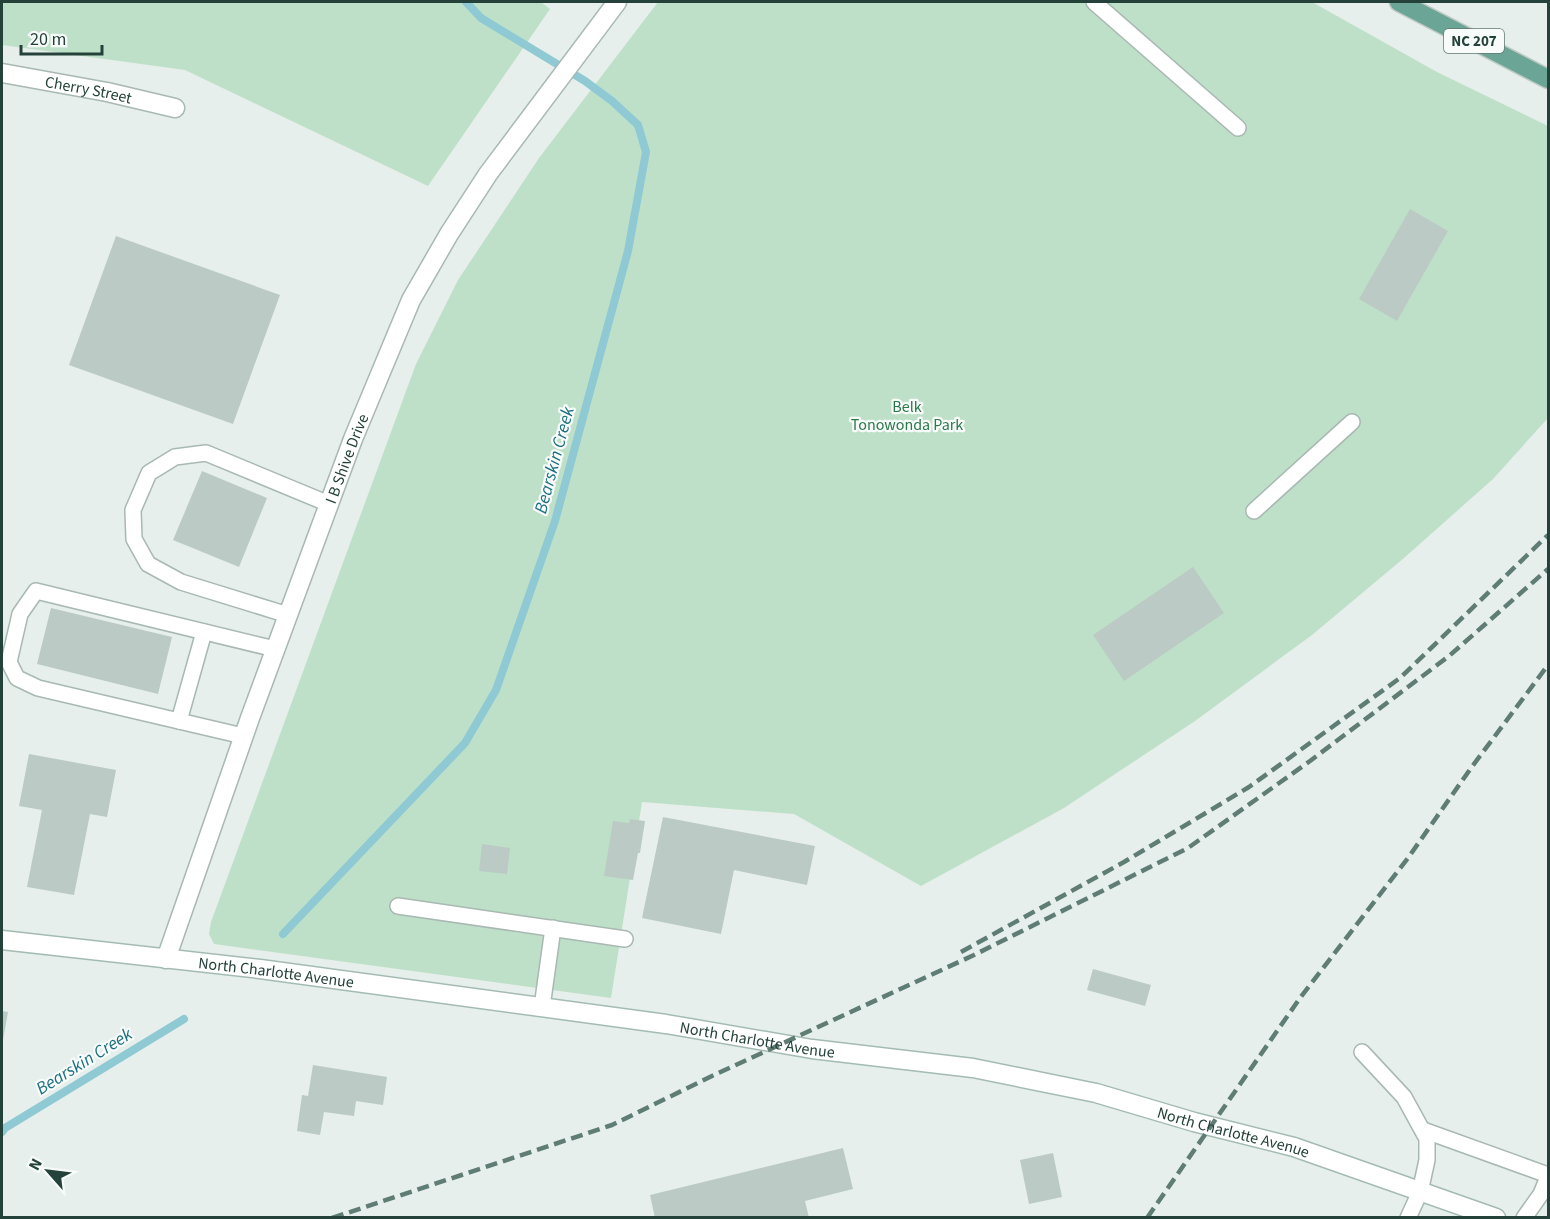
<svg xmlns="http://www.w3.org/2000/svg" width="1550" height="1219" viewBox="0 0 1550 1219" font-family="'Source Sans 3',sans-serif">
	<rect width="100%" height="100%" fill="#e6efeb"/>
	<g fill="#bfe0c8">
		<polygon points="2,2 541,2 550,9 428,186 185,70 2,45"/>
		<polygon points="658,2 1312,2 1437,72 1548,126 1548,418 1493,479 1404,558 1312,635 1195,721 1064,808 921,886 794,814 642,802 611,998 214,944 209,934 211,922 416,364 458,280 539,158"/>
	</g>
	<g fill="none" stroke-linecap="round" stroke-linejoin="round">
		<g stroke="#8ec9d4" stroke-width="8">
			<polyline points="283,934 465,743 496,690 555,521 628,251 646,152 638,125 612,101 585,81 481,18 466,2"/>
			<polyline points="2,1132 5,1128 184,1019"/>
		</g>
	</g>
	<g fill="#bbcac4">
		<polygon points="1410,209 1448,231 1397,321 1359,299"/>
		<polygon points="116,236 280,295 233,424 69,365"/>
		<polygon points="202,471 267,498 239,567 173,540"/>
		<polygon points="1193,567 1224,613 1124,681 1093,635"/>
		<polygon points="51,608 172,637 158,694 37,664"/>
		<polygon points="29,754 116,770 107,817 90,814 74,895 27,887 42,810 19,806"/>
		<polygon points="663,817 815,846 807,885 734,870 721,934 642,918"/>
		<polygon points="630,819 645,821 640,853 638,853 633,880 604,876 613,821 629,823"/>
		<polygon points="482,844 510,848 507,874 479,871"/>
		<polygon points="1093,969 1151,985 1145,1006 1087,990"/>
		<polygon points="2,1011 8,1012 3,1040 2,1040"/>
		<polygon points="313,1065 387,1077 383,1105 356,1101 354,1116 324,1112 320,1135 297,1131 302,1095 308,1096"/>
		<polygon points="843,1148 853,1189 805,1201 809,1218 655,1218 650,1195"/>
		<polygon points="1053,1153 1062,1197 1029,1204 1020,1160"/>
	</g>
	<g fill="none" stroke-linecap="round" stroke-linejoin="round">
		<g stroke="#a8b8b2" stroke-width="18">
			<g id="lane">
				<polyline points="1094,2 1238,128"/>
				<polyline points="1254,511 1352,422"/>
				<polyline points="288,615 181,582 148,564 134,539 133,510 149,473 175,457 206,453 329,504"/>
				<polyline points="179,721 204,632"/>
				<polyline points="243,736 38,688 17,678 9,662 20,614 36,591 275,649"/>
				<polyline points="398,906 625,939"/>
				<polyline points="542,1007 553,928"/>
				<polyline points="1362,1052 1404,1097 1427,1139 1427,1160 1420,1192 1408,1218"/>
				<polyline points="1423,1130 1548,1175"/>
				<polyline points="1524,1218 1541,1194 1548,1177"/>
			</g>
		</g>
		<g stroke="#a8b8b2" stroke-width="21">
			<g id="street">
				<path id="s1" d="M 2,73 L 107,92 L 175,108"/>
				<path id="s2" d="M 166,959 L 250,718 L 353,439 L 411,300 L 449,234 L 488,174 L 617,2"/>
			</g>
		</g>
		<g stroke="#a4bbb3" stroke-width="21">
			<g id="secondary">
				<path id="s3" d="M 2,940 L 260,969 L 666,1024 L 812,1049 L 973,1068 L 1096,1093 L 1194,1122 L 1294,1147 L 1496,1218"/>
			</g>
		</g>
		<g stroke="#c2cac8" stroke-width="21">
			<polyline id="primary" points="1399,2 1548,79"/>
		</g>
		<use href="#lane" stroke="#fff" stroke-width="15"/>
		<use href="#street" stroke="#fff" stroke-width="18"/>
		<use href="#secondary" stroke="#fff" stroke-width="18"/>
		<use href="#primary" stroke="#6aa596" stroke-width="18"/>
		<g stroke="#5f7d75" stroke-width="4.5" stroke-dasharray="12 6" stroke-linecap="butt">
			<polyline points="961,952 1124,862 1249,787 1400,678 1548,535"/>
			<polyline points="332,1218 612,1125 712,1076 974,955 1188,848 1310,761 1449,656 1548,569"/>
			<polyline points="1147,1218 1300,998 1408,858 1471,768 1548,665"/>
		</g>
	</g>
	<g text-anchor="middle" stroke-width="4.5" stroke-linejoin="round" paint-order="stroke">
		<rect fill="#f7fbf9" stroke="#637a73" stroke-width="1.5" x="1444" y="29" width="60" height="24" rx="4.5"/>
		<g font-size="15" font-weight="bold" fill="#24423a">
			<text x="1474" y="46">NC 207</text>
		</g>
		<g font-size="16" fill="#24423a" stroke="#f7fbf9">
			<text dy="6" stroke="none"><textPath href="#s1" startOffset="88">Cherry Street</textPath></text>
			<text dy="6" stroke="none"><textPath href="#s2" startOffset="532">I B Shive Drive</textPath></text>
			<text dy="6" stroke="none"><textPath href="#s3" startOffset="276">North Charlotte Avenue</textPath></text>
			<text dy="6" stroke="none"><textPath href="#s3" startOffset="762">North Charlotte Avenue</textPath></text>
			<text dy="6" stroke="none"><textPath href="#s3" startOffset="1248">North Charlotte Avenue</textPath></text>
		</g>
		<g font-size="16" fill="#2d7a4b" stroke="#f7fbf9">
			<text x="907" y="412">Belk<tspan x="907" dy="18">Tonowonda Park</tspan></text>
		</g>
		<g font-size="18" font-style="italic" fill="#1c6f80" stroke="#f7fbf9">
			<text transform="translate(554 460) rotate(-75)" y="6">Bearskin Creek</text>
			<text transform="translate(84 1061) rotate(-32)" y="6">Bearskin Creek</text>
		</g>
	</g>
	<rect width="1550" height="1219" fill="none" stroke="#24423a" stroke-width="6"/>
	<g transform="translate(48 1171) rotate(298)" stroke="#f7fbf9" stroke-width="4.5" paint-order="stroke">
	<path d="M0-4.5L10 22L0 15L-10 22Z" fill="#24423a"/>
	<text y="-9" font-size="16" font-weight="bold" text-anchor="middle" fill="#24423a">N</text>
	</g>
	<path d="M21 45v9h81v-9" fill="none" stroke="#24423a" stroke-width="3"/>
	<text x="30" y="45" font-size="18" fill="#24423a" stroke="#f7fbf9" stroke-width="4.5" paint-order="stroke">20 m</text>
</svg>
